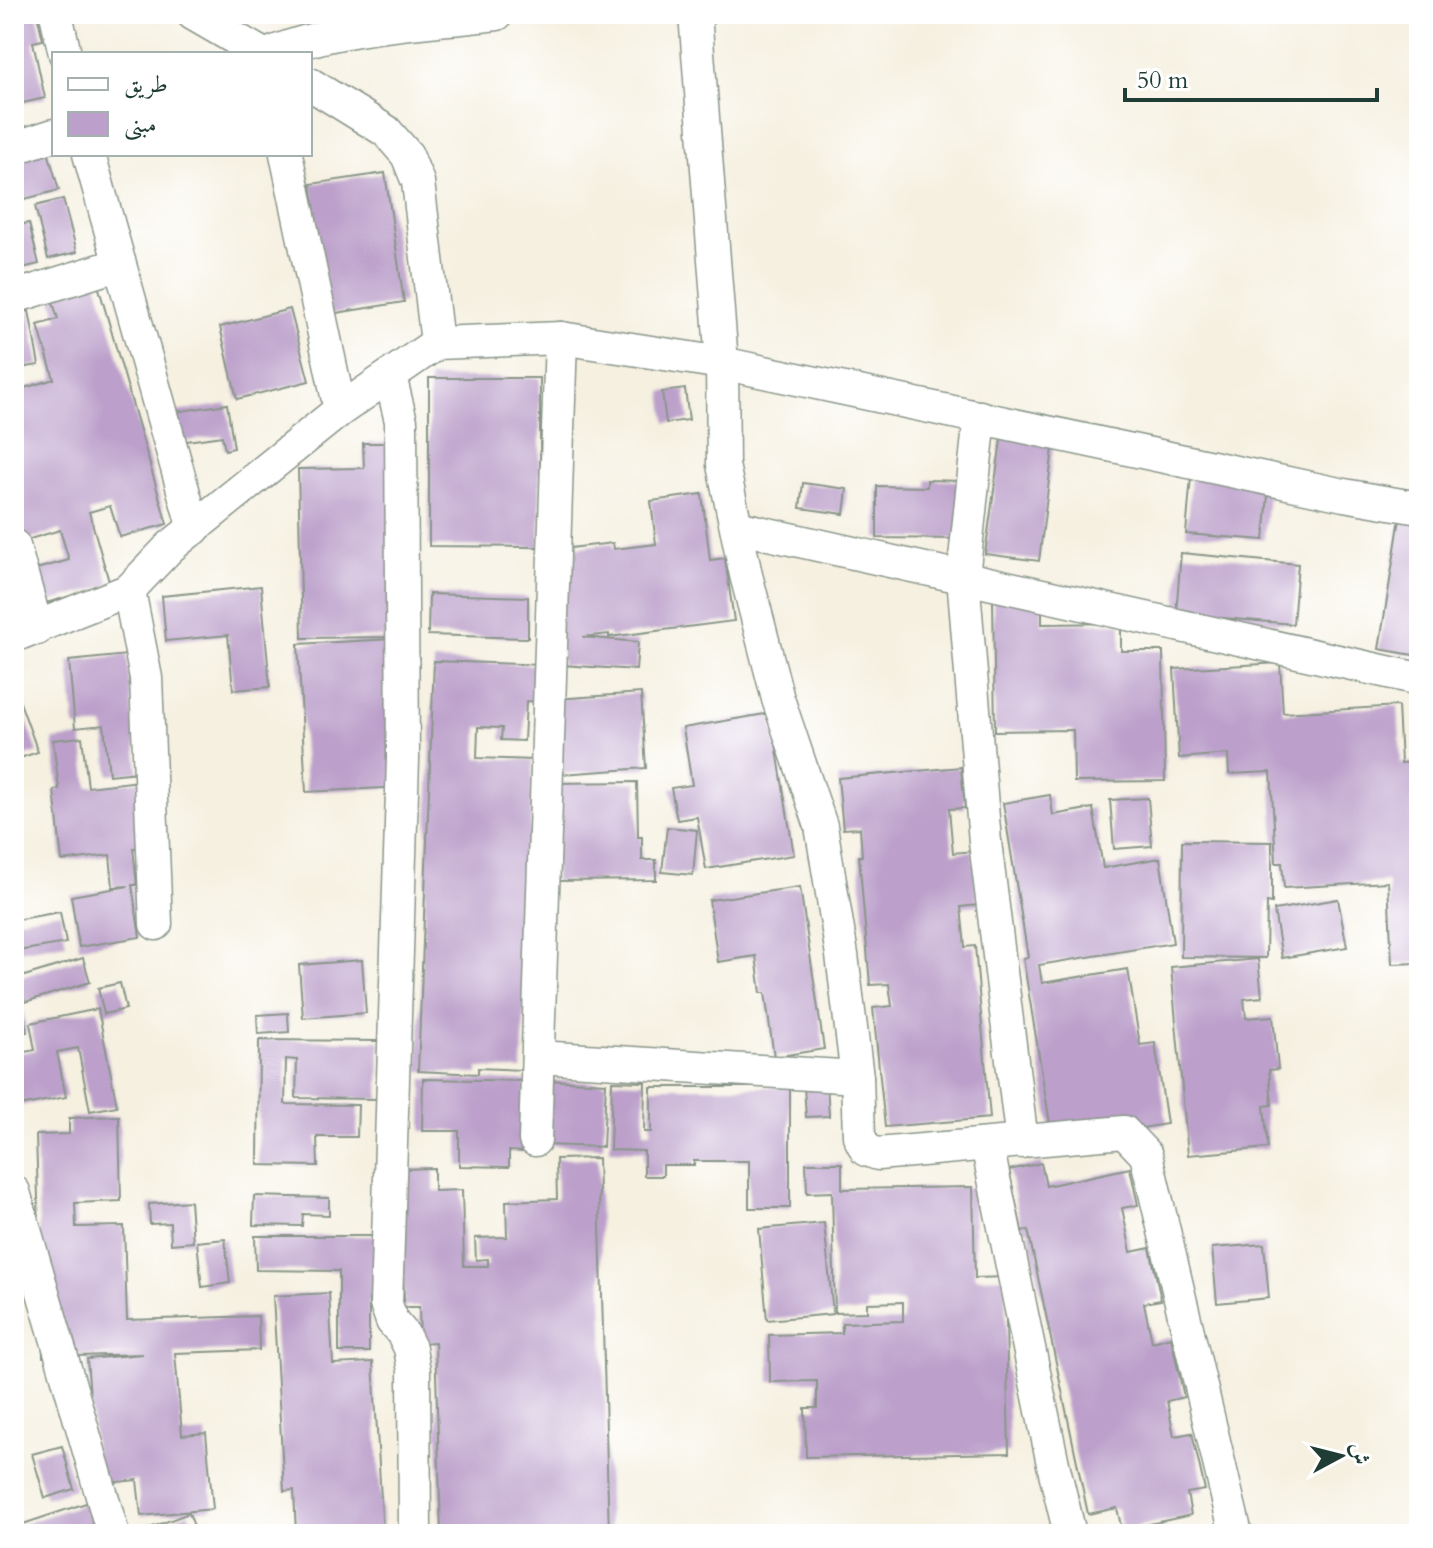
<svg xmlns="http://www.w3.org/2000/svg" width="1433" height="1548" viewBox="0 0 1433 1548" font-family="Cardo,Amiri,serif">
	<rect width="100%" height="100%" fill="#fff"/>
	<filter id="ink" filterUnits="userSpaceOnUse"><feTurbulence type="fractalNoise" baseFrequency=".0125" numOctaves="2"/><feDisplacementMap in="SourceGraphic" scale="16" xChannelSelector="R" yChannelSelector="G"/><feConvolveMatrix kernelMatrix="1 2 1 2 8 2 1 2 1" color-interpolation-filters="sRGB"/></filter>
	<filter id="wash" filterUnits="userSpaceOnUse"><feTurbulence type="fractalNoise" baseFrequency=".006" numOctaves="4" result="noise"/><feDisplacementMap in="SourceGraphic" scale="32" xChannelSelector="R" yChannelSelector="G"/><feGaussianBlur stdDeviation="1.8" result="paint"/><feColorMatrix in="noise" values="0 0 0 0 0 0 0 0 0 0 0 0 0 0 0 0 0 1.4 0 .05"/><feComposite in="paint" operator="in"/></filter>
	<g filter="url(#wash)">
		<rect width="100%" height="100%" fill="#f5f0e0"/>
		<g id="blocks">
			<g fill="#bca0cb">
				<polygon points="14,14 37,14 43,40 33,42 45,98 14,105"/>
				<polygon points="45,141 59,190 14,202 14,150"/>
				<polygon points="385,173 404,302 330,314 311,184"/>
				<polygon points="63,199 77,252 48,259 35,206"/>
				<polygon points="29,223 39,264 14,270 14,226"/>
				<polygon points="96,278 167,524 120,537 110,506 89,512 110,585 39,605 29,571 69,560 60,530 23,541 14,511 14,391 54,379 38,325 58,319 50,292"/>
				<polygon points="290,309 309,381 237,399 220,327"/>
				<polygon points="29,311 39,365 14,369 14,313"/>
				<polygon points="429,378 540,378 540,547 429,546"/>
				<polygon points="685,389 689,420 666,423 662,392"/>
				<polygon points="227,404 234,448 225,450 222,436 179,442 175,412"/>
				<polygon points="1002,433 1054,440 1039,561 985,554"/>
				<polygon points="363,443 391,443 395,637 302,638 298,469 364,468"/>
				<polygon points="1191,476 1269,483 1264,540 1186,534"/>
				<polygon points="927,480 962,481 962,539 877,538 877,486 927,487"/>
				<polygon points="803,483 847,489 844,514 800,508"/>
				<polygon points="702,494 710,560 725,558 734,621 609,637 609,634 583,637 638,642 636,670 562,665 553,550 613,543 614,549 656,544 651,501"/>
				<polygon points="1400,518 1419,521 1419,656 1379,649"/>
				<polygon points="1181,553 1298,564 1293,624 1176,614"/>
				<polygon points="261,586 270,687 233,690 228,635 166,641 162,596"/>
				<polygon points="429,594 528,597 528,638 428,635"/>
				<polygon points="993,599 1042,599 1042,624 1121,623 1121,651 1163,651 1165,781 1074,782 1073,730 995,731"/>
				<polygon points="394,639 403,787 306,792 298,644"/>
				<polygon points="127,655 138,772 109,775 104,725 75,728 69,661"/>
				<polygon points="434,661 544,665 543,702 526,701 524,741 501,740 502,728 478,727 477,758 533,760 522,1070 478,1068 478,1074 418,1071"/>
				<polygon points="1280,663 1283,713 1398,706 1401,763 1419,762 1419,963 1392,964 1388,882 1284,888 1282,863 1276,863 1271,772 1229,774 1228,754 1179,758 1174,669"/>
				<polygon points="14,686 38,752 14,760"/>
				<polygon points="641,693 646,768 562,774 556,699"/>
				<polygon points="771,713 794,855 706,869 697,817 677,820 671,788 692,785 683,728"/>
				<polygon points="82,737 88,787 148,780 156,845 133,848 137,885 132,885 140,937 79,947 71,896 129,886 113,887 110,855 62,861 54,790 59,789 53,740"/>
				<polygon points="961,767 965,808 949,809 953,853 973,851 978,905 961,907 965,947 975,946 990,1118 885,1127 873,1008 892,1006 889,984 870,985 859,856 862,856 860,828 843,829 838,778"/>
				<polygon points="637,782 638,837 642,837 642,860 656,860 656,880 555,881 554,783"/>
				<polygon points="1050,795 1053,815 1093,808 1103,868 1160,858 1173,943 1039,965 1042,983 1128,969 1140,1045 1155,1043 1167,1124 1053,1142 1023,958 1028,957 1003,803"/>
				<polygon points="1148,798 1152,846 1114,849 1110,800"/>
				<polygon points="667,827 697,830 693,875 662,872"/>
				<polygon points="1182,841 1272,842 1272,903 1267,902 1266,958 1181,957"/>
				<polygon points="800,887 824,1049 774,1057 765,993 761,993 756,956 718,962 709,900"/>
				<polygon points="1338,899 1347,947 1282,958 1274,910"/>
				<polygon points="60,912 66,943 18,951 14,920"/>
				<polygon points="83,958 90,982 25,1002 18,978"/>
				<polygon points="1258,959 1262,997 1244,999 1246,1018 1273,1016 1278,1069 1269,1070 1272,1105 1264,1106 1268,1148 1188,1155 1171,967"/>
				<polygon points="362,960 366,1013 303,1018 299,965"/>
				<polygon points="17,978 27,1032 14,1034 14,979"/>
				<polygon points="120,983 126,1009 104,1014 98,988"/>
				<polygon points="98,1009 117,1106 90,1111 78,1048 57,1052 66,1097 14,1107 14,1054 35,1050 30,1023"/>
				<polygon points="288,1013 289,1032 258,1034 257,1015"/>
				<polygon points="259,1040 380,1041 379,1099 296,1098 297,1060 286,1059 285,1104 358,1105 357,1137 317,1137 318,1166 258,1165"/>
				<polygon points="423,1079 526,1081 525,1152 509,1151 509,1167 459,1166 459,1131 422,1131"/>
				<polygon points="548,1080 606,1083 603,1147 545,1145"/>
				<polygon points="612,1081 645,1082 644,1132 651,1132 651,1087 790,1087 790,1208 749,1208 749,1161 694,1161 694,1165 663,1165 663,1176 644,1176 644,1151 610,1150"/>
				<polygon points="827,1084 829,1116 806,1117 804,1086"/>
				<polygon points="119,1116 121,1201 75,1203 76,1227 124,1226 127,1320 258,1316 259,1350 175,1353 182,1435 206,1433 213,1509 141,1516 137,1480 97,1484 87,1359 143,1354 43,1357 36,1135 69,1134 69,1118"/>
				<polygon points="598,1158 609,1534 441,1534 435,1342 420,1343 419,1307 405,1307 406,1320 381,1302 404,1301 400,1169 434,1168 434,1191 462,1190 464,1266 488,1266 488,1259 476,1260 475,1238 507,1237 506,1201 557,1199 556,1159"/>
				<polygon points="806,1163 842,1163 842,1189 973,1187 975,1278 1005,1277 1009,1453 806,1457 805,1408 817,1408 817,1381 770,1382 769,1335 842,1333 842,1323 903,1321 903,1302 867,1303 867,1312 835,1313 832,1192 807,1193"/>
				<polygon points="1041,1163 1046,1186 1130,1168 1138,1205 1122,1208 1131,1252 1150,1248 1161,1300 1144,1303 1152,1342 1171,1337 1184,1397 1167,1401 1174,1436 1192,1433 1205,1490 1187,1493 1191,1515 1122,1530 1117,1508 1088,1514 1028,1230 1022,1231 1009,1170"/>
				<polygon points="254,1196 329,1198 329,1215 303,1214 302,1226 253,1225"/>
				<polygon points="190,1201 193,1242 171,1244 170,1223 150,1224 149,1204"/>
				<polygon points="824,1223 833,1314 767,1320 759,1229"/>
				<polygon points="255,1236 381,1236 381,1300 369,1300 369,1352 339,1352 339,1271 256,1270"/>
				<polygon points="225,1239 230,1283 202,1287 197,1242"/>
				<polygon points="1264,1244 1269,1298 1217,1303 1212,1248"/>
				<polygon points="329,1293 333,1364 373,1362 383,1534 296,1534 294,1490 284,1491 273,1296"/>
				<polygon points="62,1446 74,1489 45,1498 32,1454"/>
				<polygon points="92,1501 102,1534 14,1534 14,1527"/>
				<polygon points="189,1513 197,1534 149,1534 147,1529"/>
			</g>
		</g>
	</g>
	<g filter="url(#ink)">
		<use href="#blocks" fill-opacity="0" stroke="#8a968a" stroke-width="2"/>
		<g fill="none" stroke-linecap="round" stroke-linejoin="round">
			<g stroke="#8a968a" stroke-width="35">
				<g id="minor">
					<polyline points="56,14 65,54"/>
					<polyline points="193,14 262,54"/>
					<polyline points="695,14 722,363 723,465 746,575 778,699 821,826 842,955 857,1077 859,1136 866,1150 878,1154 1124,1132 1146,1155 1236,1534"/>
					<path d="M 269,54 C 340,25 422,23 497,14"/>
					<polyline points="310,84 386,131 407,155 418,182 437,343"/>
					<polyline points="14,148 54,135"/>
					<polyline points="89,154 194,529"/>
					<polyline points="286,154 340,410"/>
					<polyline points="14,297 120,264"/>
					<polyline points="390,376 401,421 403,759 386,1304 392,1321 403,1334 410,1348 414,1371 415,1534"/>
					<polyline points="980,417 963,577 985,842 1022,1142"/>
					<polyline points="737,527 1419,679"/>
					<polyline points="14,546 37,629"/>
					<polyline points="129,590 146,678 156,924"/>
					<polyline points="14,636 129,590 170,547 340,410 437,343 561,338 722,363 1344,495 1419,508"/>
					<polyline points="538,1057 857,1077"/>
					<polyline points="535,1140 561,338"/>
					<polyline points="987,1145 1053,1464 1070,1534"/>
					<polyline points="14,1192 113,1534"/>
				</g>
			</g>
			<use href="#minor" stroke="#fff" stroke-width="32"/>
		</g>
	</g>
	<rect width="1433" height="1548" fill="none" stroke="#fff" stroke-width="48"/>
	<rect x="52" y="52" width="260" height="104" fill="#ffffff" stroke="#a5b1ae" stroke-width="2"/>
	<rect x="68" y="78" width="40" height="12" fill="#ffffff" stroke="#a5b1ae" stroke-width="2"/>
	<text x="124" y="92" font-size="24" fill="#1f3d34">طريق</text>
	<rect x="68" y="112" width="40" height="24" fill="#bca0cb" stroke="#a5b1ae" stroke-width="2"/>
	<text x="124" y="132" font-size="24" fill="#1f3d34">مبنى</text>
	<g transform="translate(1341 1456) rotate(83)" stroke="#ffffff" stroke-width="6" paint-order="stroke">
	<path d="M0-6L14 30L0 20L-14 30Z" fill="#1f3d34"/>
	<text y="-12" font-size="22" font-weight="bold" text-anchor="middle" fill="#1f3d34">ش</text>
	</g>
	<path d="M1125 88v12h252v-12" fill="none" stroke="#1f3d34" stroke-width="4"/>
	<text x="1137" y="88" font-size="24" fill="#1f3d34" stroke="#ffffff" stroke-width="6" paint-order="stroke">50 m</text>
</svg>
